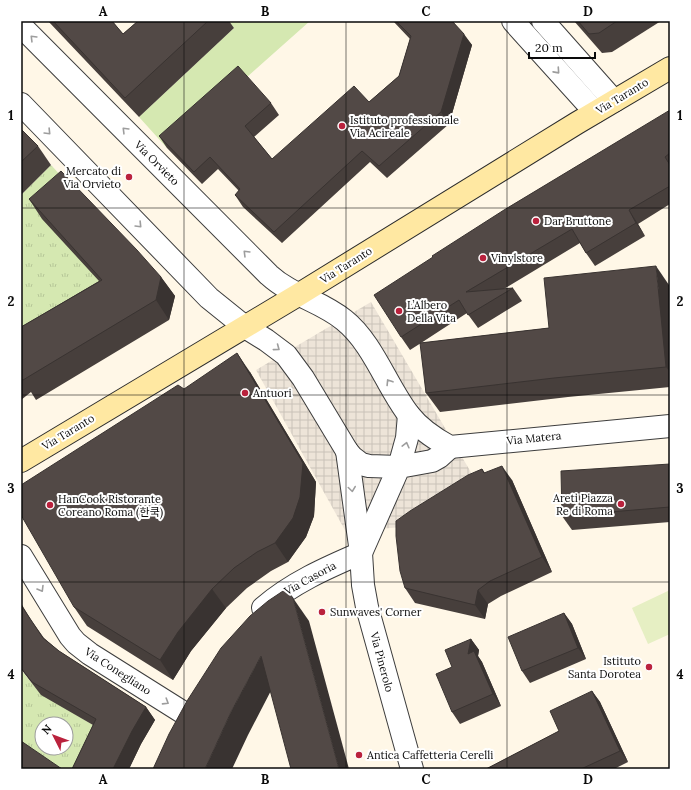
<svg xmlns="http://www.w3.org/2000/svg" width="691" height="790" viewBox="0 0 691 790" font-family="Lora,'Noto Sans KR',serif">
	<defs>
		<pattern id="park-tufts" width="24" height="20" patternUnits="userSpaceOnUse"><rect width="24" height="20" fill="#d5e8b1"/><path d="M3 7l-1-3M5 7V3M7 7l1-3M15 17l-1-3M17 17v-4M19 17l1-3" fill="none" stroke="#b6c697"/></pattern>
		<pattern id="plaza-grid" width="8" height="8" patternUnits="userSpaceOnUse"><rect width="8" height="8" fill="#ede4d8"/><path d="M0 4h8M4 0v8" fill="none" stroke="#cac2b8"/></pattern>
	</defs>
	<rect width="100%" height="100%" fill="#fff7e7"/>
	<polygon fill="#d5e8b1" points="228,21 310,21 167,148 139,117 234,28"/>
	<g fill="url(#park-tufts)" fill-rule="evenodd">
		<polygon points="51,165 74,190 115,299 21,370 21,195"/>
		<path d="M 21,670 L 41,694 L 105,732 L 87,769 L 52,769 L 21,747 ZM 42,724 L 66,724 L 66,748 L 42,748 Z"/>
	</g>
	<polygon fill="#e6efc3" points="670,590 670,634 648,644 632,608"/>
	<polygon fill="url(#plaza-grid)" points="371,302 479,486 402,527 346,532 256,370"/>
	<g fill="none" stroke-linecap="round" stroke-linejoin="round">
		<g stroke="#3d3d3d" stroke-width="24">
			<g id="minor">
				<polyline points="513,21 595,112"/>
				<polyline points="543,21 614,101"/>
				<path d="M 21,26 L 269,275 C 292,296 321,301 344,320 C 373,343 387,387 409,415 C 420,429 435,439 450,447 L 670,426"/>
				<polyline points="21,104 209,298 245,327 266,340 286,355 303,378 347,451 352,457 361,464 369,466 399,467 407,438 409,415"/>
				<polyline points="347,451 361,553 363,585 367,607 412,769"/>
				<polyline points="361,553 399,467 432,461 439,457 450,447"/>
				<polyline points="21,556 70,636 76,643 90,654 187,715"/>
				<path d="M 263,608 C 292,583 326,568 361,553"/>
			</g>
		</g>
		<g stroke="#2c2c2c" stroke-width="24">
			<polyline id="secondary" points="21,461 298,295 577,123 670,68"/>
		</g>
		<use href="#minor" stroke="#fff" stroke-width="22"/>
		<use href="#secondary" stroke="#ffe8a2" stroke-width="22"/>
	</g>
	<g fill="#473f3c">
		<polygon points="48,21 112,21 123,34 138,21 229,21 234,28 139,117"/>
		<polygon points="393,21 452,21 472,45 449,124 387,178 370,162 282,243 243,207 235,195 239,191 218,169 202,184 167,148 159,136 271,103 279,115 254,137 272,159 369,102 399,76 410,39"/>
		<polygon points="574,21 661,21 612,52 602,53"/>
		<polygon points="670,110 670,204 638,224 645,236 595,266 586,253 580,243 504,289 513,288 522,301 478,328 467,313 421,343 549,328 669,285 670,290 670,387 568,397 440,412 426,393 421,343 410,350 401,337"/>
		<polygon points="21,129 38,146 51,165 21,195"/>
		<polygon points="29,199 161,277 175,296 169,320 36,400 31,392 21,400 21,327 99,281 42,219"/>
		<polygon points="250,372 316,482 314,516 306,537 288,562 271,571 247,588 226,608 191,651 173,680 87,626 74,607 184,389"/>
		<polygon points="670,464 670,522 572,530 562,516"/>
		<polygon points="482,469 485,473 512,480 552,572 501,596 488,604 485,619 415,603 405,588"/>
		<polygon points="21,603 31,620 44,638 59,651 146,707 155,720 141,744 129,769 72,769 93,725 41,695 21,669"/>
		<polygon points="564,613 572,624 586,659 530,683 522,671"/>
		<polygon points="471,639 479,650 478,656 482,662 501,706 460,724 452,712 452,667"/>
		<polygon points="592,691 600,702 628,762 614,769 486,769 559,731"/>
	</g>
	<g fill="#393331">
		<polygon points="464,34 472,45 449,124 441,112"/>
		<polygon points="629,210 638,224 645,236 636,223"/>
		<polygon points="656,266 669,285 670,372 666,367"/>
		<polygon points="161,277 175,296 169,320 156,300"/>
		<polygon points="237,353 250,372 316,482 314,516 306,537 288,562 275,543"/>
		<polygon points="502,466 512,480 552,572 542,557"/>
		<polygon points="212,589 226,608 191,651 173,680 160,660 178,632"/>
		<polygon points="478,590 488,604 485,619 475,605"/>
		<polygon points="293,598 309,621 349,769 339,769"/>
		<polygon points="564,613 572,624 586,659 578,648"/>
		<polygon points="471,639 479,650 478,656 482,662 501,706 493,694 468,654"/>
		<polygon points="261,656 277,679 248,735 232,769 205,769 231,712"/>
		<polygon points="592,691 600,702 628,762 620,751"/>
		<polygon points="146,707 155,720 141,744 129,769 113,769 132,731"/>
	</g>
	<g fill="#524946" stroke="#393331">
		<polygon points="53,21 112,21 123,34 138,21 208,21 125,98"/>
		<polygon points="396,21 452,21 464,34 441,112 379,166 362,151 274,232 235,195 240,189 210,157 194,172 159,136 238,66 271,103 245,126 272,159 354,86 369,102 399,76 411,36"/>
		<polygon points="578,21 617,21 599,33 589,34"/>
		<polygon points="670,110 670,153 665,157 670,165 670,186 629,210 636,223 586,253 572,229 466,292 513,288 468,315 459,300 401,337 374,295 433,257 432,256 504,210"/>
		<polygon points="21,129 38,146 21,162"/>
		<polygon points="61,171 137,250 161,277 156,300 23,380 21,378 21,327 102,280 29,199"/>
		<polygon points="656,266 666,367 554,378 426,393 420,343 549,328 544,278"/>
		<polygon points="237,353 303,463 300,497 293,518 275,543 257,552 234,568 212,589 178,632 160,660 74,607 21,515 21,485 178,385 184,389"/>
		<polygon points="670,464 670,507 562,516 561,471"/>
		<polygon points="502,466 542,557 490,581 478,590 475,605 405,588 400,571 396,536 396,521 410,511 468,475 482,469 484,473"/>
		<polygon points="286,589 293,598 339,769 291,769 261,656 231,712 205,769 153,769 169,734 187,701 221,648 250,616 268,601"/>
		<polygon points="21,605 43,638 59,651 146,707 132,731 113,769 72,769 96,719 32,682 21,668"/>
		<polygon points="564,613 578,648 522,671 508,637"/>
		<polygon points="471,639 468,654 474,651 493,694 452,712 436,674 452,667 445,650"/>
		<polygon points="592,691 620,751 581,769 486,769 559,731 550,711"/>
		<polygon points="21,741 62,769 21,769"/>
	</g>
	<defs><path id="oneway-chevron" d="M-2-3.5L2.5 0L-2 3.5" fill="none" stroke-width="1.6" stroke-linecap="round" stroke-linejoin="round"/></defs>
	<g stroke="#9d9d9d">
		<use href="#oneway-chevron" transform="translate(33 38) rotate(-135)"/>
		<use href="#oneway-chevron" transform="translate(557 71) rotate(48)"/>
		<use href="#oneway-chevron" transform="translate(125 130) rotate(-135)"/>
		<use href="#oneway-chevron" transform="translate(48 132) rotate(46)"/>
		<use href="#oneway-chevron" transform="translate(139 225) rotate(46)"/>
		<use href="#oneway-chevron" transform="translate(246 253) rotate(-135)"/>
		<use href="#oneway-chevron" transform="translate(277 348) rotate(37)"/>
		<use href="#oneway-chevron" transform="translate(389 382) rotate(-122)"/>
		<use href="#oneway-chevron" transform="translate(406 445) rotate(-76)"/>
		<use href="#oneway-chevron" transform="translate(352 489) rotate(82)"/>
		<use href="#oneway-chevron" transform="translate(41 589) rotate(59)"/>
		<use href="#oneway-chevron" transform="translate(166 702) rotate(32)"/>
	</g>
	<path fill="none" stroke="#0a0a0a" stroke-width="1" stroke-opacity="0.55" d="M 184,21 L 184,769M 346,21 L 346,769M 507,21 L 507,769M 21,208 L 670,208M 21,395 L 670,395M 21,582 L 670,582"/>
	<g fill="#ba223d" stroke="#fff" stroke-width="1.5">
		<circle cx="342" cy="126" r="4"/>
		<circle cx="129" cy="177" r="4"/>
		<circle cx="536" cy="221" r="4"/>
		<circle cx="483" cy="258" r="4"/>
		<circle cx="399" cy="311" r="4"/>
		<circle cx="245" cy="393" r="4"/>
		<circle cx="621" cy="504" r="4"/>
		<circle cx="50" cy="505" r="4"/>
		<circle cx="322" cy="612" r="4"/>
		<circle cx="649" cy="667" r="4"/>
		<circle cx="359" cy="755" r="4"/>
	</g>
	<g text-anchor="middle" stroke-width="4" stroke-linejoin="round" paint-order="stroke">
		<g font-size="11" fill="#0a0a0a" stroke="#fff">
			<text transform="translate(622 96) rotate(-31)" y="4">Via Taranto</text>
			<text transform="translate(157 163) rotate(45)" y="4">Via Orvieto</text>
			<text transform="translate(346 265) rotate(-32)" y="4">Via Taranto</text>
			<text transform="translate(68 432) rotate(-31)" y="4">Via Taranto</text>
			<text transform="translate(534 438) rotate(-6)" y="4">Via Matera</text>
			<text transform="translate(310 578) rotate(-29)" y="4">Via Casoria</text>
			<text transform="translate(382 662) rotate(75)" y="4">Via Pinerolo</text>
			<text transform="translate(118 671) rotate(33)" y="4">Via Conegliano</text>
		</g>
		<g font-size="11" fill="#0a0a0a" stroke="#fff" text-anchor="start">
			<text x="350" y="124">Istituto professionale<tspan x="350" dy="13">Via Acireale</tspan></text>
			<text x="121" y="175" text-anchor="end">Mercato di<tspan x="121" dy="13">Via Orvieto</tspan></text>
			<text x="544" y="225">Dar Bruttone</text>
			<text x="491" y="262">Vinylstore</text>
			<text x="407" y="309">L’Albero<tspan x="407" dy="13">Della Vita</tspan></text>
			<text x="253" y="397">Antuori</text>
			<text x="613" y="502" text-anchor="end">Areti Piazza<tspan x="613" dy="13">Re di Roma</tspan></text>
			<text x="58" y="503">HanCook Ristorante<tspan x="58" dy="13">Coreano Roma (한쿡)</tspan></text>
			<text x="330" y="616">Sunwaves' Corner</text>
			<text x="641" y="665" text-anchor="end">Istituto<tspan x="641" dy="13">Santa Dorotea</tspan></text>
			<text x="367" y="759">Antica Caffetteria Cerelli</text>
		</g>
	</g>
	<rect width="691" height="790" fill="none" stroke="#ffffff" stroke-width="44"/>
	<g transform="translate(54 736) rotate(312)"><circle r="19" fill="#ffffff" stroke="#9d9d9d"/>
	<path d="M0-3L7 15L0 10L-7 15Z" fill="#ba223d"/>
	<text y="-6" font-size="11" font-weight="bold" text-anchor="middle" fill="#0a0a0a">N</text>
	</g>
	<path d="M529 52v6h66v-6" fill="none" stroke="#0a0a0a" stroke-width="2"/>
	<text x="535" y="52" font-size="12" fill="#0a0a0a" stroke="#ffffff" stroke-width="3" paint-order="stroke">20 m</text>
	<rect x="22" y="22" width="647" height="746" fill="none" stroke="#0a0a0a" stroke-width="1.5"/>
	<g font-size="13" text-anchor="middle" font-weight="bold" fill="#0a0a0a">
		<text x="103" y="16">A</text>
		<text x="265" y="16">B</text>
		<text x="426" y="16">C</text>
		<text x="588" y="16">D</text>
		<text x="11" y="120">1</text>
		<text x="680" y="120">1</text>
		<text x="11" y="306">2</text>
		<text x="680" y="306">2</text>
		<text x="11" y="493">3</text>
		<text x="680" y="493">3</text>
		<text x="11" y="679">4</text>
		<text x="680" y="679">4</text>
		<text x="103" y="784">A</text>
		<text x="265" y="784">B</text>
		<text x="426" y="784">C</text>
		<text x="588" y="784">D</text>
	</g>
</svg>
